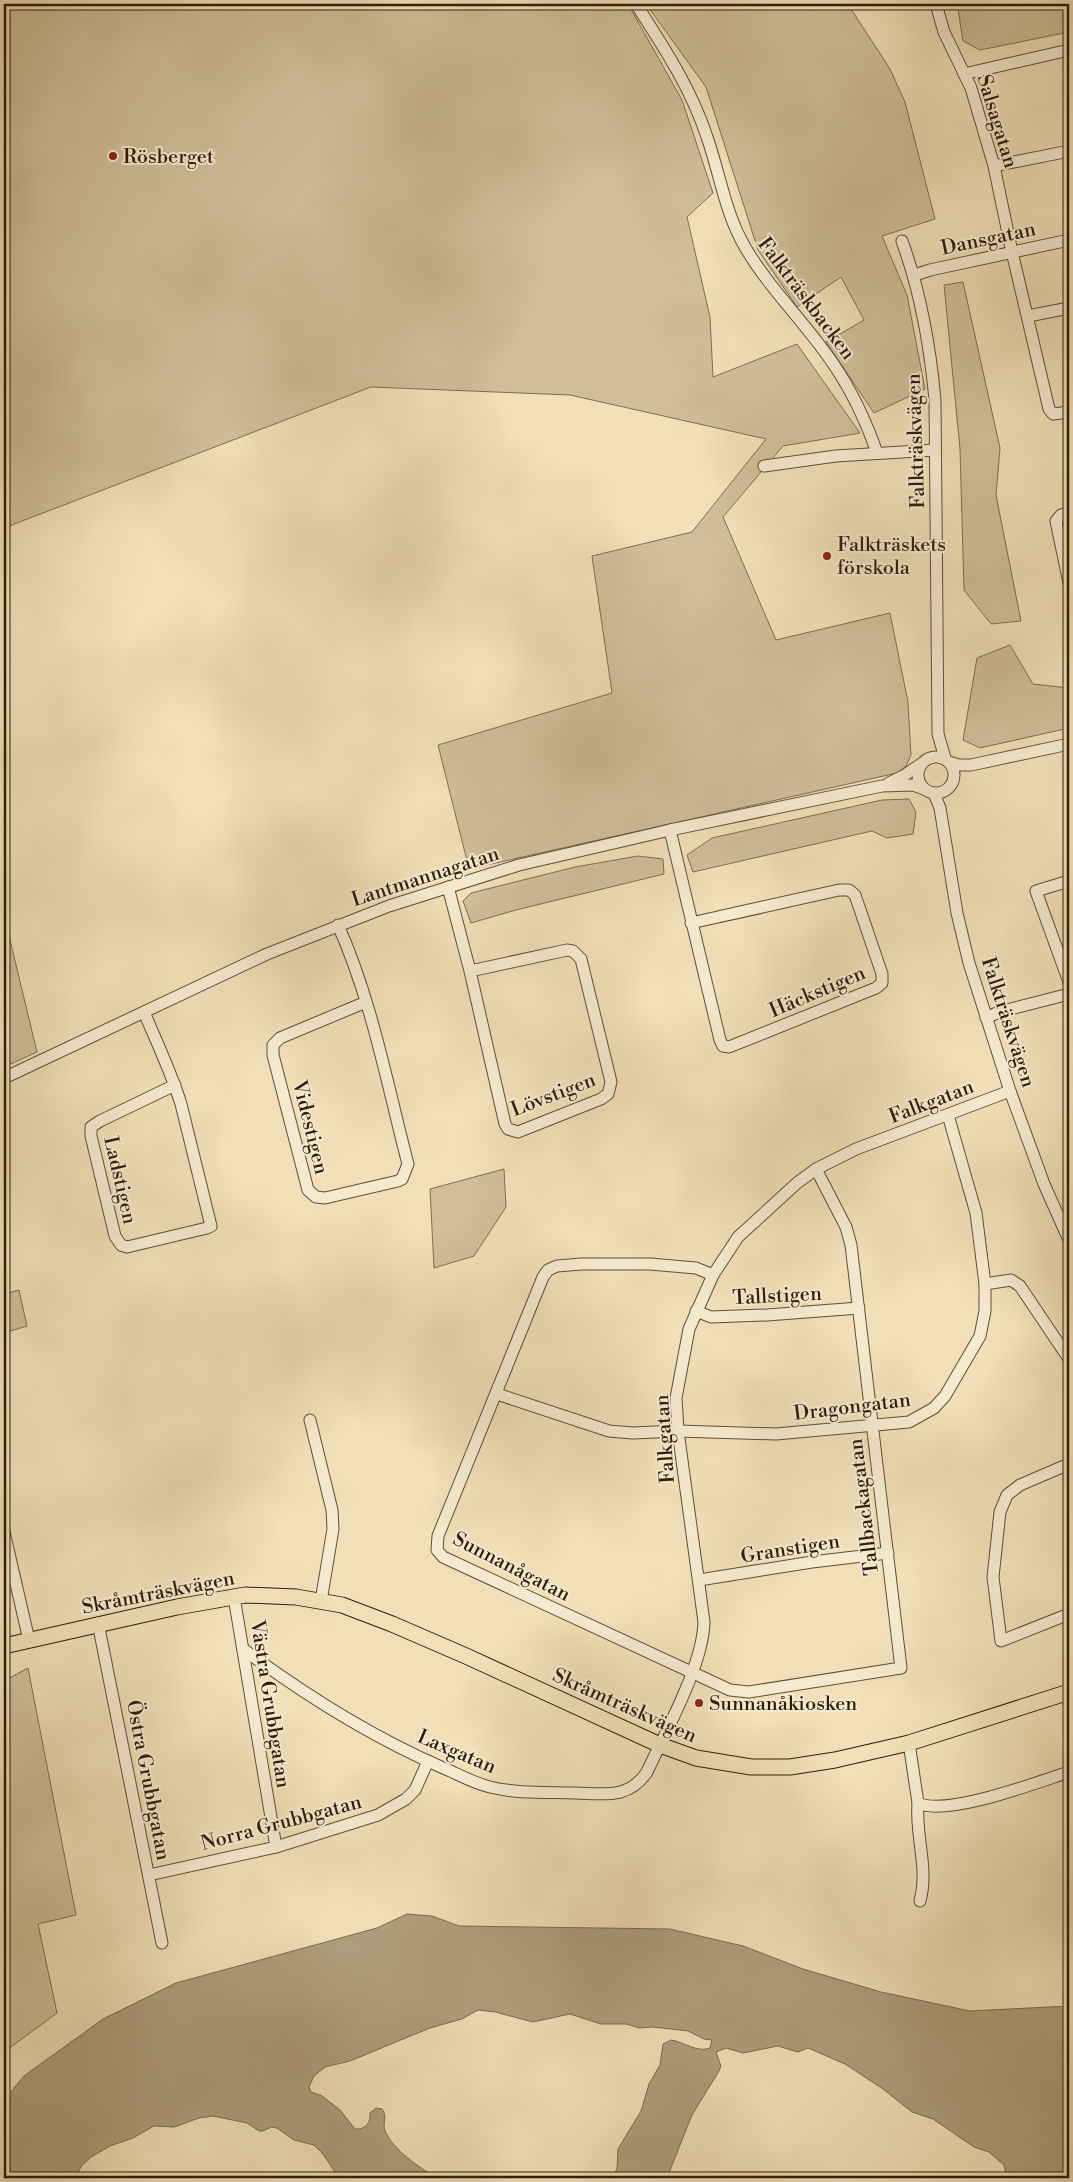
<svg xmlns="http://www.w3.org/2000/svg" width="1073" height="2182" viewBox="0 0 1073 2182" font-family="'Libre Bodoni',serif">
	<rect width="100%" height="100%" fill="#f0dfb7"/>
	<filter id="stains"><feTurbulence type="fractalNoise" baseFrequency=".004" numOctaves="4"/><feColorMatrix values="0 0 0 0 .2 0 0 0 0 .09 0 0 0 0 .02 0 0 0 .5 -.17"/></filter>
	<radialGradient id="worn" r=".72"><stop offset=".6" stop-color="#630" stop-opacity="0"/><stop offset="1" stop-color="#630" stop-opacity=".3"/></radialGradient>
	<g fill="#cfbe99" stroke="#7e6e51">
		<polygon points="4,4 628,4 682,100 713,193 687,217 710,317 713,377 797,344 860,433 783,446 723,517 776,640 890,613 908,702 911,755 906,766 897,773 469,869 438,745 612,693 592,556 692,532 766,439 570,395 371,387 4,528"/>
		<polygon points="646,4 833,4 851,9 890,69 905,102 935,219 882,236 907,295 925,389 874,413 826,342 864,320 841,277 797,307 758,250 706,87"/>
		<polygon points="960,4 1069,4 1069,32 980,50 963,41 958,9"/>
		<polygon points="963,282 1000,448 996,495 1021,621 991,624 964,590 960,449 944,285"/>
		<polygon points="1010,645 1033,684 1069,688 1069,728 980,748 963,740 977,658"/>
		<polygon points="909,799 916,812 913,834 887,838 872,831 693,872 687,855 712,838 882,800"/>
		<polygon points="638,856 663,859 664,874 516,910 471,923 463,901 471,893 575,867"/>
		<polygon points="4,915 37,1052 4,1067"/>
		<polygon points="504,1169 506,1207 474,1256 434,1268 430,1189"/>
		<polygon points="19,1290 27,1326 4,1333 4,1294"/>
		<polygon points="28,1668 76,1915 38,1924 57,2013 4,2052 4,1681"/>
	</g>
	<path fill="#ae9d7c" stroke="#7b6a4e" d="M 407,1914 L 432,1916 L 459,1926 L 670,1929 L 743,1946 L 803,1969 L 881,1992 L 970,2011 L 1069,2006 L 1069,2178 L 1007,2178 L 1004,2165 L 989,2152 L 974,2147 L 933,2119 L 912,2112 L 883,2089 L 845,2064 L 808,2048 L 798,2052 L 778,2046 L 743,2053 L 726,2048 L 716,2052 L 721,2066 L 719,2071 L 692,2115 L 667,2178 L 613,2178 L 617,2168 L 618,2149 L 641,2111 L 649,2084 L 660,2065 L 663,2044 L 671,2040 C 684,2042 697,2053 710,2048 L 712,2040 L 704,2039 L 688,2031 L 653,2027 L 640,2028 L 626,2024 L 601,2024 L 570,2014 L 533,2022 L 495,2012 L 478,2010 L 462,2019 L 430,2028 L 350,2061 L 325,2067 L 314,2076 L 309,2087 L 311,2092 L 322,2096 L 340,2110 L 355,2129 C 365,2130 371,2123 370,2113 L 376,2108 L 382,2109 C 388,2117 382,2123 385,2131 C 393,2150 420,2168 437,2178 L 339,2178 L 323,2154 L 314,2145 L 294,2140 L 277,2128 L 271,2127 L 263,2131 L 259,2131 L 247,2123 L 213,2116 L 199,2118 L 174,2127 L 154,2126 L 133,2138 L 110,2146 L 91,2157 L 82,2165 L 75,2178 L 4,2178 L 4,2100 L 24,2076 L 103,2019 L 176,1983 L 377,1928 Z"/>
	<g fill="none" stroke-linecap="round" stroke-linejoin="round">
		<g stroke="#5e4e34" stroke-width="13">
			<g id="minor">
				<path d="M 636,4 C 663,46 691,88 707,137 C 720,174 725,213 745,247 C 770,290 807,324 834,365 C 853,393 866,421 877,453"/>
				<polyline points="936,4 944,32 971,88 994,166 1012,252 1049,409 1053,414 1069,412"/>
				<polyline points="964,74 1069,50"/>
				<polyline points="994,166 1069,151"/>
				<path d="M 902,241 C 921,293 930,345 935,400 L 938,734 L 945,758"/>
				<polyline points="915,275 930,270 1069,240"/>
				<polyline points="1028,316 1069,308"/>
				<polyline points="764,466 836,456 935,450"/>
				<polyline points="1069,513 1061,515 1056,521 1069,583"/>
				<circle cx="936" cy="775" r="18"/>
				<polyline points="949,762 959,765 971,765 1069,744"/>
				<polyline points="889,783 905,775 921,764"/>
				<polyline points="934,793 940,808 957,913 969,963 1010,1091 1044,1184 1069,1240"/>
				<polyline points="670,830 720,1040 723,1046 729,1047 876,988 882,983 882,974 855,895 849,890 839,890 691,923"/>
				<polyline points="1069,881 1036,891 1069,982"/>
				<polyline points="448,887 470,971 505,1124 508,1129 518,1132 601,1099 608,1094 611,1082 581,959 573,951 567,950 470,971"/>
				<path d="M 338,925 C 372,1001 387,1084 408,1164 L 402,1179 L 398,1181 L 325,1198 L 316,1197 L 308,1190 L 273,1055 L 273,1045 L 280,1038 L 366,1002"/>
				<path d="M 144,1012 C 157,1043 171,1072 181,1104 L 211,1226 L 207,1228 L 127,1247 L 121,1245 L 115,1236 L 91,1136 L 91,1127 L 100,1121 L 175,1085"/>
				<polyline points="986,1018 999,1012 1069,994"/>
				<polyline points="4,1078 267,954 389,906 519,865 670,830 882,786 913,785 924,789"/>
				<polyline points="713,1275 696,1268 650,1264 582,1264 557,1266 548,1270 543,1277 438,1536 437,1550 443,1557 730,1690 749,1692 901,1668 851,1245 846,1227 816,1169"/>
				<polyline points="985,1284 1011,1280 1020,1286 1069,1359"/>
				<polyline points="696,1311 711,1317 767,1315 859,1308"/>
				<polyline points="497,1394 609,1431 633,1433 678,1431 776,1434 909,1422 934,1408 945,1396 980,1336 985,1311 985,1284 976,1213 948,1115"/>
				<polyline points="310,1420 332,1510 333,1529 321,1601"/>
				<polyline points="1069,1464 1020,1485 1007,1495 1000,1512 993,1577 1001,1641 1069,1614"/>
				<polyline points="4,1532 29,1640"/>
				<polyline points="699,1580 812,1562 888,1553"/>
				<polyline points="234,1597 276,1847"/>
				<polyline points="98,1623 162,1943"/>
				<path d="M 243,1649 C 305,1695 370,1736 441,1767 C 456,1773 473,1783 490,1787 C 518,1794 547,1792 576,1793 C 605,1794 629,1799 647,1772 C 666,1731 703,1665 704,1622 L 678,1431 L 676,1398 L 689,1329 L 713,1275 L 738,1237 L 797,1183 L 816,1169 L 856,1149 L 1010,1091"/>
				<path d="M 909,1743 L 918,1803 C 946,1817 1038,1782 1069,1772"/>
				<path d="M 918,1803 C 915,1837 929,1867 920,1901"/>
				<polyline points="149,1875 276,1847 378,1815 406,1799 415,1790 428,1761"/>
			</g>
		</g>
		<g stroke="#2e1d09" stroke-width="17">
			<polyline id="major" points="4,1646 177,1607 245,1595 296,1597 342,1605 392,1624 466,1656 660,1745 696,1758 751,1767 790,1767 835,1760 909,1743 1069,1692"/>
		</g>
		<use href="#minor" stroke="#f5ead0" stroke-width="11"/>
		<use href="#major" stroke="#f0dfb7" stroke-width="15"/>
	</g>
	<g fill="#8f2418" stroke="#f5ead0" stroke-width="2">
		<circle cx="113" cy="156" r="5"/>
		<circle cx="827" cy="556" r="5"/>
		<circle cx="699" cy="1703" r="5"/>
	</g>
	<g text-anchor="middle" stroke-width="4" stroke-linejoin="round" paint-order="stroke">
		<g font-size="20" fill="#2e1d09" stroke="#f5ead0">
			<text transform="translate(998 121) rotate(73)" y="7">Salsagatan</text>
			<text transform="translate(988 238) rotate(-12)" y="7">Dansgatan</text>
			<text transform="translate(807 298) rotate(53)" y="7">Falkträskbacken</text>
			<text transform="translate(915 441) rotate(-92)" y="7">Falkträskvägen</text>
			<text transform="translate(425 876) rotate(-18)" y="7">Lantmannagatan</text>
			<text transform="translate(817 991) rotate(-23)" y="7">Häckstigen</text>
			<text transform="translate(1009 1022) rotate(72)" y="7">Falkträskvägen</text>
			<text transform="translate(553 1094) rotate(-21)" y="7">Lövstigen</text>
			<text transform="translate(931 1101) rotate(-21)" y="7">Falkgatan</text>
			<text transform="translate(311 1127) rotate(76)" y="7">Videstigen</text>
			<text transform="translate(121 1180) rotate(77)" y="7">Ladstigen</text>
			<text transform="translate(777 1295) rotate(-3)" y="7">Tallstigen</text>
			<text transform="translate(852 1406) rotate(-7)" y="7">Dragongatan</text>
			<text transform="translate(664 1439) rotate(-94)" y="7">Falkgatan</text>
			<text transform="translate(863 1507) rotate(-97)" y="7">Tallbackagatan</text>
			<text transform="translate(790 1548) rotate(-9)" y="7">Granstigen</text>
			<text transform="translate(512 1566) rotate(27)" y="7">Sunnanågatan</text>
			<text transform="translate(158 1592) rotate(-11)" y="7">Skråmträskvägen</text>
			<text transform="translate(271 1704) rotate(81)" y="7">Västra Grubbgatan</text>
			<text transform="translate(625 1705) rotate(24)" y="7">Skråmträskvägen</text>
			<text transform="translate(457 1751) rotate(23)" y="7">Laxgatan</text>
			<text transform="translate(149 1780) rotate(79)" y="7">Östra Grubbgatan</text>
			<text transform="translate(281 1822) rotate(-15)" y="7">Norra Grubbgatan</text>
		</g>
		<g font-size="20" fill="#2e1d09" stroke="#f5ead0" text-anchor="start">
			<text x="123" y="163">Rösberget</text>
			<text x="837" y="551">Falkträskets<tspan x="837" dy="23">förskola</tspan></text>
			<text x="709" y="1710">Sunnanåkiosken</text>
		</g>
	</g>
	<rect width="1073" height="2182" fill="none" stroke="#f0dfb7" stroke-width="20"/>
	<rect x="5" y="5" width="1063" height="2172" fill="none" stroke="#2e1d09" stroke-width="2.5"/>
	<rect x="10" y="10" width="1053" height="2162" fill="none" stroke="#2e1d09"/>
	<rect width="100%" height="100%" filter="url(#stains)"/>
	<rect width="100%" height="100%" fill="url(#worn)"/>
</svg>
